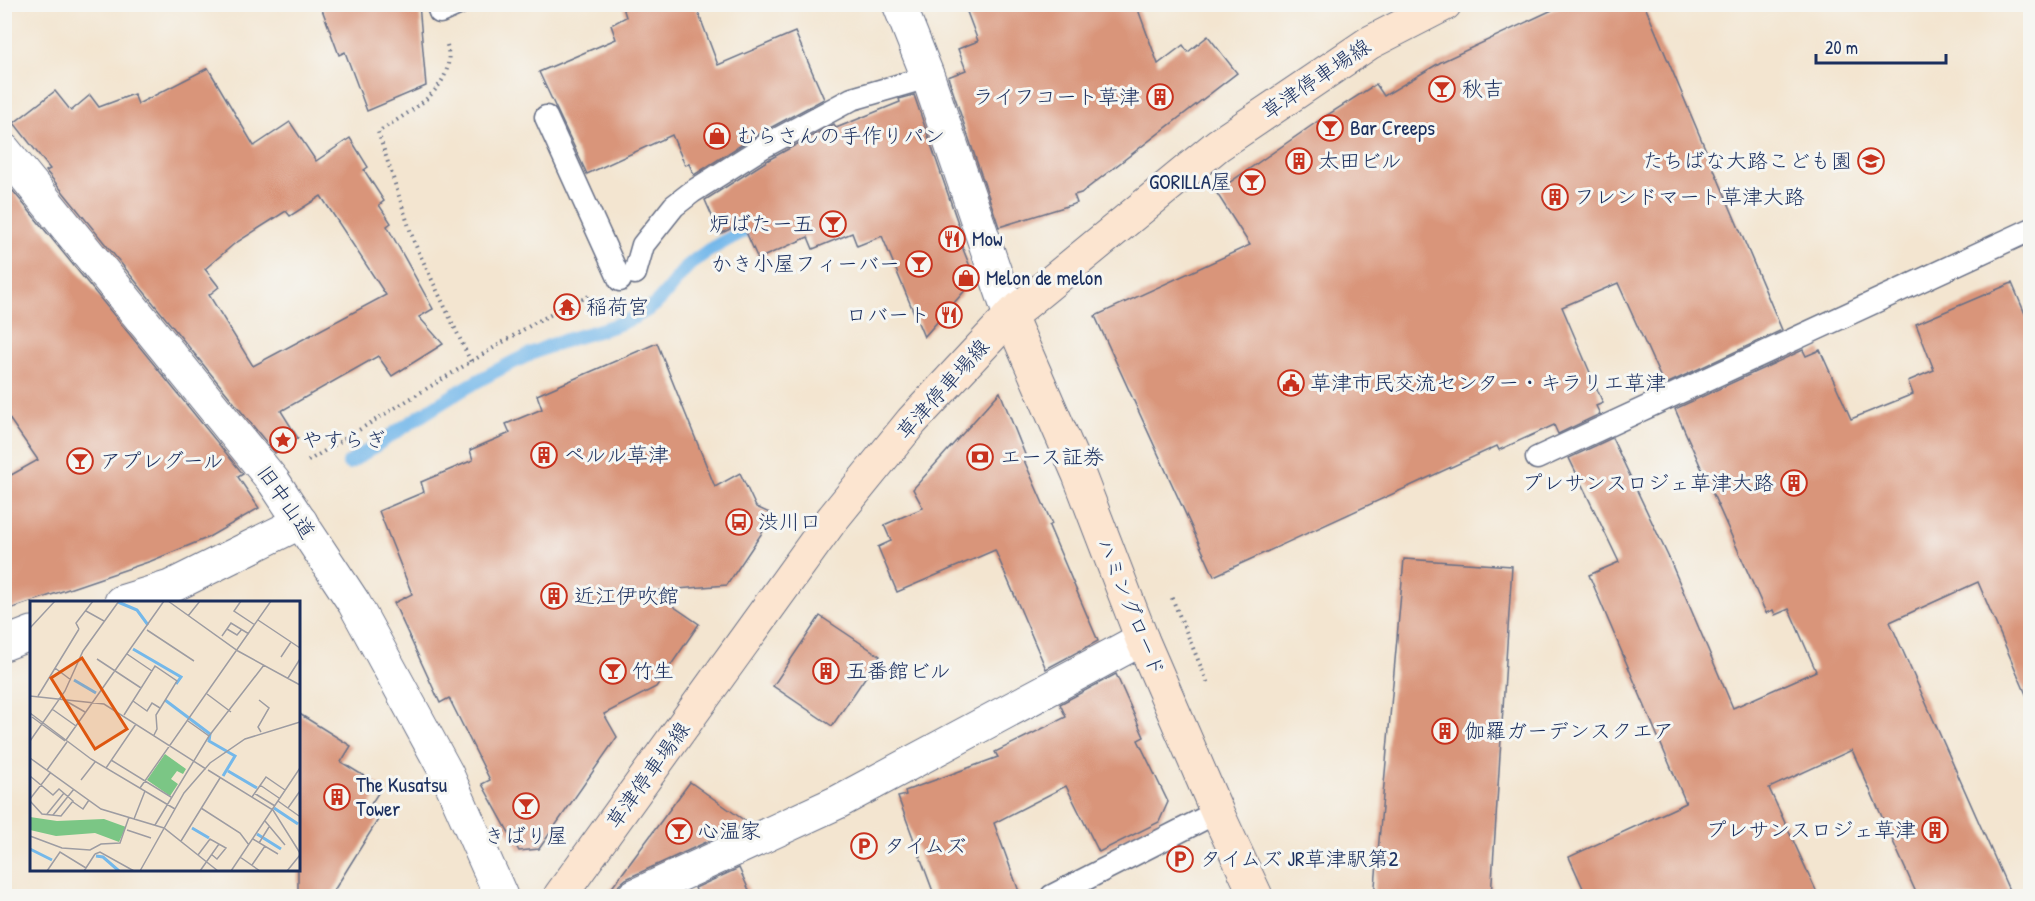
<svg xmlns="http://www.w3.org/2000/svg" width="2035" height="901" viewBox="0 0 2035 901" font-family="'Patrick Hand','Klee One',sans-serif">
	<rect width="100%" height="100%" fill="#f6f6f2"/>
	<filter id="ink" filterUnits="userSpaceOnUse"><feTurbulence type="fractalNoise" baseFrequency=".0167" numOctaves="2"/><feDisplacementMap in="SourceGraphic" scale="12" xChannelSelector="R" yChannelSelector="G"/><feConvolveMatrix kernelMatrix="1 2 1 2 8 2 1 2 1" color-interpolation-filters="sRGB"/></filter>
	<filter id="wash" filterUnits="userSpaceOnUse"><feTurbulence type="fractalNoise" baseFrequency=".008" numOctaves="4" result="noise"/><feDisplacementMap in="SourceGraphic" scale="24" xChannelSelector="R" yChannelSelector="G"/><feGaussianBlur stdDeviation="1.35" result="paint"/><feColorMatrix in="noise" values="0 0 0 0 0 0 0 0 0 0 0 0 0 0 0 0 0 1.4 0 .05"/><feComposite in="paint" operator="in"/></filter>
	<g filter="url(#wash)">
		<rect width="100%" height="100%" fill="#f3e5d0"/>
		<g fill="none" stroke-linecap="round" stroke-linejoin="round">
			<path stroke="#74b8ea" stroke-width="14" d="M 349,463 C 412,422 473,378 542,349 C 576,334 617,330 649,309 C 665,299 675,278 689,265 C 709,248 736,235 760,223"/>
		</g>
		<g id="blocks">
			<g fill="#d9957a" fill-rule="evenodd">
				<polygon points="320,4 419,4 426,86 367,111 345,52 339,55"/>
				<polygon points="622,4 695,4 718,65 795,32 824,99 757,135 694,175 689,164 685,165 672,135 587,174 539,72 616,39 611,25 626,17"/>
				<polygon points="964,4 1136,4 1158,64 1183,45 1188,52 1208,36 1237,73 1081,193 1074,195 1077,203 999,227 948,77 966,70 958,49 978,41"/>
				<polygon points="1565,4 1644,4 1782,330 1664,385 1618,283 1562,307 1603,403 1596,406 1600,414 1558,434 1554,425 1499,450 1497,446 1214,576 1095,316 1250,245 1216,192 1321,119 1376,84 1384,96 1441,62"/>
				<path d="M 208,68 L 254,146 L 290,122 L 316,161 L 350,138 L 368,167 L 364,170 L 384,201 L 379,205 L 391,223 L 387,226 L 433,309 L 419,317 L 443,344 L 392,376 L 378,356 L 281,411 L 298,438 L 275,453 L 46,171 L 50,169 L 14,123 L 55,91 L 71,111 L 90,95 L 99,107 L 134,94 L 138,104 ZM 321,196 L 386,295 L 253,366 L 209,295 L 219,287 L 205,269 L 234,244 L 286,211 L 290,216 Z"/>
				<polygon points="914,95 963,238 959,239 975,279 924,337 882,236 857,246 852,233 813,249 808,237 758,259 742,223 720,234 705,200 770,159 834,124 836,128 900,102 899,99"/>
				<polygon points="13,191 243,474 238,477 259,508 207,538 151,561 4,611 4,479 38,460 4,411 4,195"/>
				<polygon points="2012,283 2031,328 2031,706 1978,582 1890,622 2012,897 1918,897 1852,750 1769,788 1819,897 1587,897 1569,857 1686,803 1589,575 1619,562 1569,458 1612,438 1669,558 1733,708 1816,671 1789,609 1775,615 1773,610 1766,613 1675,409 1803,350 1806,356 1820,350 1851,419 1913,394 1908,381 1934,370 1916,324"/>
				<polygon points="657,343 715,487 740,473 756,507 774,515 727,585 651,591 699,624 656,687 604,714 617,737 539,849 519,851 482,784 490,780 449,698 440,703 394,603 412,594 379,511 424,492 421,482 473,460 470,450 510,433 506,424 542,409 537,395"/>
				<polygon points="1000,392 1026,457 1023,458 1052,524 1049,526 1098,641 1046,669 995,550 897,592 878,547 891,541 884,525 923,508 913,489"/>
				<polygon points="1404,559 1512,566 1491,897 1374,897"/>
				<polygon points="820,616 880,656 832,726 773,686"/>
				<polygon points="1116,674 1144,737 1138,740 1168,802 1159,822 1099,852 1066,786 994,823 1021,897 935,897 898,797 906,795 905,791 998,757 995,752 1066,717 1060,704"/>
				<polygon points="298,713 351,746 341,762 382,787 369,807 381,815 330,897 298,897"/>
				<polygon points="690,782 748,823 626,879 619,885 616,891 605,897"/>
				<polygon points="739,868 752,897 699,897 695,888"/>
			</g>
		</g>
	</g>
	<g filter="url(#ink)">
		<use href="#blocks" fill-opacity="0" stroke="#676f86" stroke-width="1.5"/>
		<g fill="none" stroke-linecap="round" stroke-linejoin="round">
			<g stroke="#676f86" stroke-width="25">
				<g id="lane">
					<polyline points="437,4 440,12 458,4"/>
					<polyline points="546,117 620,280"/>
					<polyline points="635,273 643,245 674,206 692,192 763,147 852,99 928,77"/>
					<polyline points="1537,458 2030,230"/>
					<polyline points="1052,896 1217,812"/>
				</g>
			</g>
			<g stroke="#676f86" stroke-width="35">
				<g id="street">
					<polyline points="899,4 928,77 1010,316"/>
					<polyline points="4,150 274,482 354,603 447,774 501,896"/>
					<polyline points="121,602 170,587 301,522"/>
					<polyline points="4,644 32,633"/>
					<polyline points="634,896 838,802 1142,639"/>
				</g>
			</g>
			<g stroke="#676f86" stroke-width="35">
				<g id="secondary">
					<polyline points="1010,316 1079,475 1142,639 1217,812 1256,896"/>
					<polyline points="560,896 830,522 912,421 1010,316 1218,145 1369,43 1445,4"/>
				</g>
			</g>
			<g stroke="#676f86" stroke-width="4" stroke-dasharray="1.5 4.5" stroke-linecap="butt">
				<path d="M 447,45 C 458,89 408,112 378,132 L 414,242 L 471,362"/>
				<polyline points="308,461 536,322 591,295"/>
				<polyline points="1172,598 1209,686"/>
			</g>
			<use href="#lane" stroke="#fff" stroke-width="22"/>
			<use href="#street" stroke="#fff" stroke-width="33"/>
			<use href="#secondary" stroke="#fce5d0" stroke-width="33"/>
		</g>
	</g>
	<defs>
		<g id="bar-ring" transform="scale(1.35)"><circle r="9.5" fill="#f6f6f2" stroke="#c8321e" stroke-width="1.5"/><path d="M-6-5H6L.8 .8V4.5H3.5V6h-7V4.5H-.8V.8Z" fill="#c8321e"/></g>
		<g id="building-ring" transform="scale(1.35)"><circle r="9.5" fill="#f6f6f2" stroke="#c8321e" stroke-width="1.5"/><path d="M-4-6H4V6H1V3H-1V6H-4ZM-2.5-4.3h1.7v1.8h-1.7ZM.8-4.3h1.7v1.8H.8ZM-2.5-1h1.7V.8h-1.7ZM.8-1h1.7V.8H.8Z" fill="#c8321e"/></g>
		<g id="shop-ring" transform="scale(1.35)"><circle r="9.5" fill="#f6f6f2" stroke="#c8321e" stroke-width="1.5"/><path d="M-5-2.5h2.3a2.7 3.5 0 0 1 5.4 0H5L5.5 6h-11ZM-1.5-2.5h3a1.5 2.3 0 0 0-3 0Z" fill="#c8321e"/></g>
		<g id="school-ring" transform="scale(1.35)"><circle r="9.5" fill="#f6f6f2" stroke="#c8321e" stroke-width="1.5"/><path d="M0-5L7-2L0 1L-7-2ZM-4 1L0 2.5L4 1V4Q0 6-4 4Z" fill="#c8321e"/></g>
		<g id="restaurant-ring" transform="scale(1.35)"><circle r="9.5" fill="#f6f6f2" stroke="#c8321e" stroke-width="1.5"/><path d="M-5-6h1v4h1v-4h1v4h1v-4h1v5L-1.5 .5V6h-2V.5L-5-1ZM5-6V6H3V1.5H1.5Q1.5-4 5-6Z" fill="#c8321e"/></g>
		<g id="temple-ring" transform="scale(1.35)"><circle r="9.5" fill="#f6f6f2" stroke="#c8321e" stroke-width="1.5"/><path d="M0-6L5-2H3V0L6.5 2.5H4V6H1.5V3h-3V6H-4V2.5H-6.5L-3 0V-2H-5Z" fill="#c8321e"/></g>
		<g id="civic-ring" transform="scale(1.35)"><circle r="9.5" fill="#f6f6f2" stroke="#c8321e" stroke-width="1.5"/><path d="M-.6-6.5H3V-4.5H.6V-3L4-1V1h2V6H-6V1h2V-1L-.6-3ZM-1.2 2.5V6h2.4V2.5Z" fill="#c8321e"/></g>
		<g id="sight-ring" transform="scale(1.35)"><circle r="9.5" fill="#f6f6f2" stroke="#c8321e" stroke-width="1.5"/><path d="M0-6L1.8-2.2L6-1.7L2.9 1.2L3.7 5.4L0 3.3L-3.7 5.4L-2.9 1.2L-6-1.7L-1.8-2.2Z" fill="#c8321e"/></g>
		<g id="bank-ring" transform="scale(1.35)"><circle r="9.5" fill="#f6f6f2" stroke="#c8321e" stroke-width="1.5"/><path d="M-6-4H6V4H-6ZM0-2.3a2.3 2.3 0 1 0 0 4.6a2.3 2.3 0 1 0 0-4.6Z" fill="#c8321e"/></g>
		<g id="bus-ring" transform="scale(1.35)"><circle r="9.5" fill="#f6f6f2" stroke="#c8321e" stroke-width="1.5"/><path d="M-5-6H5V4H4V6H2V4H-2V6H-4V4H-5ZM-3.5-4V0h7V-4ZM-3.5 1.2v1.5H-2V1.2ZM2 1.2v1.5H3.5V1.2Z" fill="#c8321e"/></g>
		<g id="parking-ring" transform="scale(1.35)"><circle r="9.5" fill="#f6f6f2" stroke="#c8321e" stroke-width="1.5"/><path d="M-3.5-5.5H1a3.5 3.5 0 0 1 0 7H-1V5.5H-3.5ZM-1-3.4V-.6H.8a1.4 1.4 0 0 0 0-2.8Z" fill="#c8321e"/></g>
	</defs>
	<g fill-rule="evenodd">
		<use href="#bar-ring" x="1442" y="89"/>
		<use href="#building-ring" x="1160" y="97"/>
		<use href="#bar-ring" x="1330" y="128"/>
		<use href="#shop-ring" x="717" y="136"/>
		<use href="#building-ring" x="1299" y="161"/>
		<use href="#school-ring" x="1871" y="161"/>
		<use href="#bar-ring" x="1252" y="182"/>
		<use href="#building-ring" x="1555" y="197"/>
		<use href="#bar-ring" x="833" y="224"/>
		<use href="#restaurant-ring" x="952" y="239"/>
		<use href="#bar-ring" x="919" y="264"/>
		<use href="#shop-ring" x="966" y="278"/>
		<use href="#temple-ring" x="567" y="307"/>
		<use href="#restaurant-ring" x="949" y="315"/>
		<use href="#civic-ring" x="1291" y="383"/>
		<use href="#sight-ring" x="283" y="440"/>
		<use href="#building-ring" x="544" y="455"/>
		<use href="#bank-ring" x="980" y="457"/>
		<use href="#bar-ring" x="80" y="461"/>
		<use href="#building-ring" x="1794" y="483"/>
		<use href="#bus-ring" x="739" y="522"/>
		<use href="#building-ring" x="554" y="596"/>
		<use href="#bar-ring" x="613" y="671"/>
		<use href="#building-ring" x="826" y="671"/>
		<use href="#building-ring" x="1445" y="731"/>
		<use href="#building-ring" x="337" y="797"/>
		<use href="#bar-ring" x="526" y="806"/>
		<use href="#building-ring" x="1935" y="830"/>
		<use href="#bar-ring" x="679" y="831"/>
		<use href="#parking-ring" x="864" y="846"/>
		<use href="#parking-ring" x="1180" y="859"/>
	</g>
	<g text-anchor="middle" stroke-width="6" stroke-linejoin="round" paint-order="stroke">
		<g font-size="21" fill="#1b2f5e" stroke="#f6f6f2">
			<text transform="translate(1316 79) rotate(-34)" y="7">草津停車場線</text>
			<text transform="translate(943 389) rotate(-48)" y="7">草津停車場線</text>
			<text transform="translate(286 502) rotate(55)" y="7">旧中山道</text>
			<text transform="translate(1131 607) rotate(68)" y="7">ハミングロード</text>
			<text transform="translate(648 775) rotate(-54)" y="7">草津停車場線</text>
		</g>
		<g font-size="21" fill="#1b2f5e" stroke="#f6f6f2" text-anchor="start">
			<text x="1462" y="96">秋吉</text>
			<text x="1140" y="104" text-anchor="end">ライフコート草津</text>
			<text x="1350" y="135">Bar Creeps</text>
			<text x="736" y="143">むらさんの手作りパン</text>
			<text x="1318" y="168">太田ビル</text>
			<text x="1852" y="168" text-anchor="end">たちばな大路こども園</text>
			<text x="1232" y="189" text-anchor="end">GORILLA屋</text>
			<text x="1574" y="204">フレンドマート草津大路</text>
			<text x="814" y="231" text-anchor="end">炉ばたー五</text>
			<text x="972" y="246">Mow</text>
			<text x="900" y="271" text-anchor="end">かき小屋フィーバー</text>
			<text x="986" y="285">Melon de melon</text>
			<text x="586" y="314">稲荷宮</text>
			<text x="930" y="322" text-anchor="end">ロバート</text>
			<text x="1310" y="390">草津市民交流センター・キラリエ草津</text>
			<text x="302" y="447">やすらぎ</text>
			<text x="564" y="462">ペルル草津</text>
			<text x="1000" y="464">エース証券</text>
			<text x="100" y="468">アプレグール</text>
			<text x="1774" y="490" text-anchor="end">プレサンスロジェ草津大路</text>
			<text x="758" y="529">渋川口</text>
			<text x="574" y="603">近江伊吹館</text>
			<text x="632" y="678">竹生</text>
			<text x="846" y="678">五番館ビル</text>
			<text x="1464" y="738">伽羅ガーデンスクエア</text>
			<text x="356" y="792">The Kusatsu<tspan x="356" dy="24">Tower</tspan></text>
			<text x="1916" y="837" text-anchor="end">プレサンスロジェ草津</text>
			<text x="698" y="838">心温家</text>
			<text x="526" y="843" text-anchor="middle">きばり屋</text>
			<text x="884" y="853">タイムズ</text>
			<text x="1200" y="866">タイムズ JR草津駅第2</text>
		</g>
	</g>
	<g transform="translate(30 601)">
		<rect width="270" height="270" fill="#f3e5d0"/>
		<path d="M 135,153 L 156,168 L 153,173 L 147,170 L 141,178 L 148,183 L 140,195 L 117,179 ZM 0,216 L 27,220 L 74,218 L 96,226 L 89,241 L 65,232 L 26,235 L 0,229 Z" fill="#7bc685"/>
		<path fill="none" stroke="#74b8ea" stroke-width="3" d="M 88,1 L 107,9 L 118,24M 103,48 L 151,76 L 146,83M 44,79 L 66,92M 135,99 L 180,133 L 179,140 L 205,155 L 193,175M 198,170 L 227,187M 244,207 L 268,223M 162,227 L 179,237M 227,233 L 251,248M 0,248 L 22,259M 66,255 L 73,256 L 89,270"/>
		<path fill="none" stroke="#9d9ca2" stroke-width="1.5" d="M 138,0 L 208,50 L 270,84M 211,0 L 204,10 L 225,24M 56,10 L 74,20M 158,15 L 170,0M 228,19 L 270,47M 0,27 L 25,0M 49,28 L 46,22 L 63,0M 197,28 L 207,34 L 212,28M 117,29 L 164,60M 192,35 L 201,22 L 219,33M 97,53 L 122,70M 251,56 L 261,41M 67,58 L 111,87M 25,67 L 41,79M 258,77 L 270,58M 177,93 L 201,111M 0,95 L 74,103 L 176,168M 8,95 L 49,28M 229,99 L 239,107 L 228,126 L 231,131M 36,100 L 55,111M 103,100 L 117,110 L 122,102 L 130,107M 22,108 L 46,125M 0,112 L 61,158 L 145,208M 94,114 L 125,65 L 147,80 L 126,114 L 127,128 L 124,134M 2,116 L 35,140M 158,120 L 179,135M 36,139 L 134,0M 0,140 L 35,90 L 53,50 L 89,0M 0,157 L 71,208 L 134,227 L 188,270M 81,159 L 141,196M 76,167 L 106,123M 17,169 L 37,141M 178,169 L 243,209 L 270,252M 0,175 L 23,194 L 29,188 L 43,200 L 31,215 L 12,213 L 0,200M 51,179 L 65,161M 230,184 L 249,197M 110,187 L 241,0M 224,192 L 245,205M 222,196 L 236,176 L 255,189M 0,198 L 21,171M 248,200 L 269,215M 43,201 L 53,208 L 59,199M 171,207 L 210,232 L 219,244M 258,207 L 270,190M 17,213 L 34,192M 23,214 L 44,188M 104,218 L 115,190M 235,220 L 255,244M 125,224 L 179,135 L 234,64M 97,229 L 121,237M 0,235 L 32,247 L 60,249 L 71,243 L 90,242 L 99,216M 223,238 L 248,253M 151,240 L 190,177M 229,242 L 239,226M 65,253 L 70,251 L 104,270M 168,254 L 180,238 L 196,247 L 187,258 L 181,253M 210,256 L 230,270M 222,264 L 235,245M 17,270 L 30,251 L 56,267M 54,270 L 65,253M 110,270 L 154,192 L 180,162 L 215,138 L 270,121M 170,270 L 189,243M 201,270 L 270,167M 257,270 L 270,254"/>
		<path fill="#de5710" fill-opacity="0.15" stroke="#de5710" stroke-width="3" d="M 52,57 L 97,128 L 65,148 L 21,77 Z"/>
		<rect width="270" height="270" fill="none" stroke="#1b2f5e" stroke-width="3"/>
	</g>
	<rect width="2035" height="901" fill="none" stroke="#f6f6f2" stroke-width="24"/>
	<path d="M1816 54v9h130v-9" fill="none" stroke="#1b2f5e" stroke-width="3"/>
	<text x="1825" y="54" font-size="18" fill="#1b2f5e" stroke="#f6f6f2" stroke-width="4.5" paint-order="stroke">20 m</text>
</svg>
